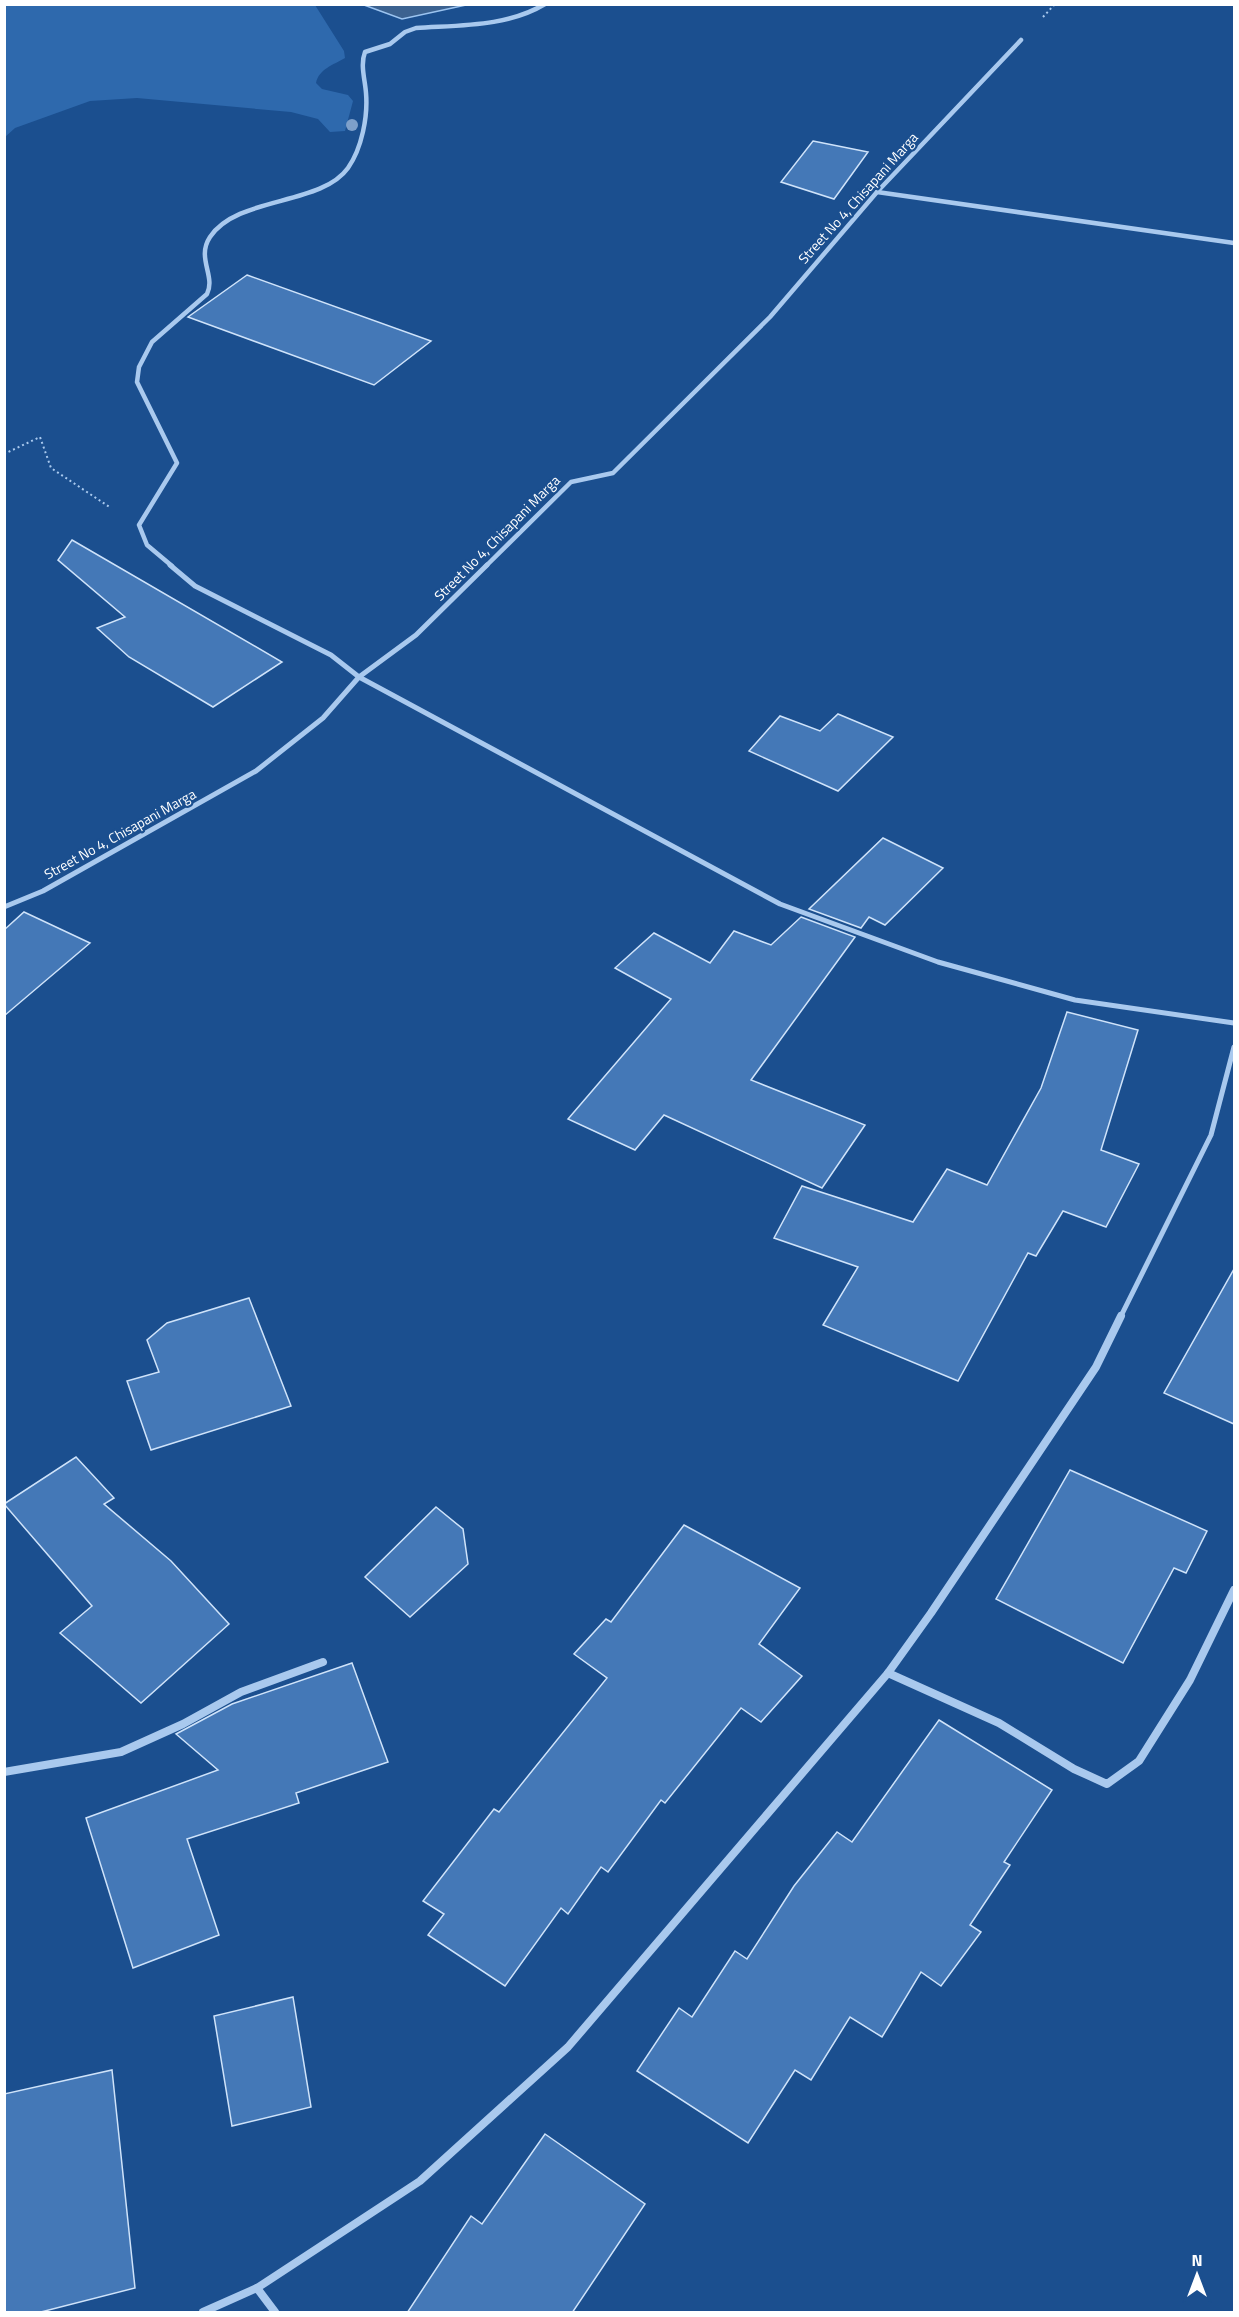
<svg xmlns="http://www.w3.org/2000/svg" width="1239" height="2317" viewBox="0 0 1239 2317" font-family="'Titillium Web',sans-serif">
	<rect width="100%" height="100%" fill="#1b4f8f"/>
	<path fill="#2e69ad" d="M 5,4 L 315,5 L 344,51 L 345,58 C 333,65 319,69 316,83 L 322,89 L 348,95 L 353,101 L 345,131 L 330,132 L 318,119 L 291,112 L 137,98 L 90,101 L 15,128 L 5,137 Z"/>
	<polygon fill="#3c6290" stroke="#9cc4f0" stroke-width="1.5" points="364,5 466,5 402,19"/>
	<g fill="#4478b7" stroke="#cfe3fa" stroke-width="1.5">
		<polygon points="813,141 868,152 834,199 781,182"/>
		<polygon points="247,275 431,341 374,385 188,317"/>
		<polygon points="72,540 282,662 213,707 129,657 97,628 125,617 58,560"/>
		<polygon points="838,714 893,737 838,791 749,751 780,716 820,731"/>
		<polygon points="883,838 943,868 885,925 869,917 861,928 809,909"/>
		<polygon points="24,912 90,943 4,1016 4,930"/>
		<polygon points="801,917 855,937 751,1080 865,1125 822,1188 664,1115 635,1150 568,1119 671,999 615,968 654,933 710,963 734,931 771,945"/>
		<polygon points="1067,1012 1138,1030 1101,1150 1139,1164 1106,1227 1063,1211 1036,1256 1028,1253 958,1381 823,1325 858,1267 774,1238 802,1186 913,1222 947,1169 987,1185 1041,1088"/>
		<polygon points="1234,1269 1234,1424 1164,1393"/>
		<polygon points="249,1298 291,1406 151,1450 127,1381 159,1372 147,1340 167,1323"/>
		<polygon points="76,1457 114,1498 104,1504 171,1561 229,1624 141,1703 60,1633 92,1606 4,1504"/>
		<polygon points="1070,1470 1207,1531 1186,1573 1174,1568 1123,1663 996,1599"/>
		<polygon points="436,1507 463,1529 468,1564 410,1617 365,1577"/>
		<polygon points="684,1525 800,1588 759,1644 802,1676 761,1722 741,1708 665,1803 661,1800 608,1872 601,1867 568,1914 561,1908 505,1986 428,1935 444,1914 423,1901 494,1809 499,1812 607,1678 574,1654 606,1619 611,1622"/>
		<polygon points="352,1663 388,1762 296,1793 299,1803 187,1839 219,1935 133,1968 86,1818 218,1770 176,1734 232,1704"/>
		<polygon points="939,1720 1052,1790 1004,1862 1010,1865 970,1925 981,1932 941,1986 921,1972 882,2037 850,2017 811,2080 795,2070 748,2143 637,2071 679,2008 692,2017 735,1951 747,1959 794,1886 837,1832 852,1842"/>
		<polygon points="293,1997 311,2107 232,2126 214,2016"/>
		<polygon points="112,2070 135,2288 37,2313 4,2313 4,2094"/>
		<polygon points="545,2134 645,2204 572,2313 407,2313 471,2216 482,2224"/>
	</g>
	<g fill="none" stroke-linecap="round" stroke-linejoin="round">
		<g stroke="#a9c9ee" stroke-width="2" stroke-dasharray="2 3" stroke-linecap="butt">
			<polyline points="1043,17 1055,4"/>
			<polyline points="4,454 40,437 51,468 111,508"/>
		</g>
		<g stroke="#a9c9ee" stroke-width="4.5">
			<polyline points="877,192 1234,243"/>
			<path d="M 172,566 L 147,545 L 139,525 L 177,463 L 137,382 L 139,367 L 152,342 L 207,294 C 216,276 196,258 210,237 C 237,196 321,206 348,168 C 362,148 368,116 366,93 C 365,79 360,65 365,52 L 390,44 L 405,32 L 416,28 C 459,25 507,27 545,4"/>
			<polyline points="486,566 571,482 613,473 770,317 877,192 1021,40"/>
		</g>
		<g stroke="#a9c9ee" stroke-width="5">
			<polyline points="170,565 195,586 331,655 359,677 780,904 938,962 1075,1000 1234,1023"/>
			<polyline points="4,907 43,891 256,771 323,718 359,677 416,635 487,565"/>
			<polyline points="1120,1318 1211,1135 1234,1047"/>
		</g>
		<g stroke="#a9c9ee" stroke-width="8">
			<polyline points="888,1673 999,1723 1074,1769 1107,1784 1139,1761 1190,1680 1234,1590"/>
			<polyline points="4,1772 121,1752 183,1724 241,1692 323,1662"/>
			<polyline points="257,2288 275,2312"/>
			<polyline points="203,2312 257,2288 420,2181 568,2047 888,1673 931,1613 1096,1367 1121,1316"/>
		</g>
	</g>
	<circle fill="#7ea0ca" cx="352" cy="125" r="6"/>
	<g text-anchor="middle" stroke-width="4.5" stroke-linejoin="round" paint-order="stroke">
		<g font-size="14" fill="#fff" stroke="#1b4f8f">
			<text transform="translate(858 198) rotate(-48)" y="5">Street No 4, Chisapani Marga</text>
			<text transform="translate(497 538) rotate(-45)" y="5">Street No 4, Chisapani Marga</text>
			<text transform="translate(120 834) rotate(-29)" y="5">Street No 4, Chisapani Marga</text>
		</g>
	</g>
	<rect width="1239" height="2317" fill="none" stroke="#ffffff" stroke-width="12"/>
	<g transform="translate(1197 2275)" stroke="#1b4f8f" stroke-width="4.5" paint-order="stroke">
	<path d="M0-4.5L10 22L0 15L-10 22Z" fill="#ffffff"/>
	<text y="-9" font-size="16" font-weight="bold" text-anchor="middle" fill="#ffffff">N</text>
	</g>
</svg>
